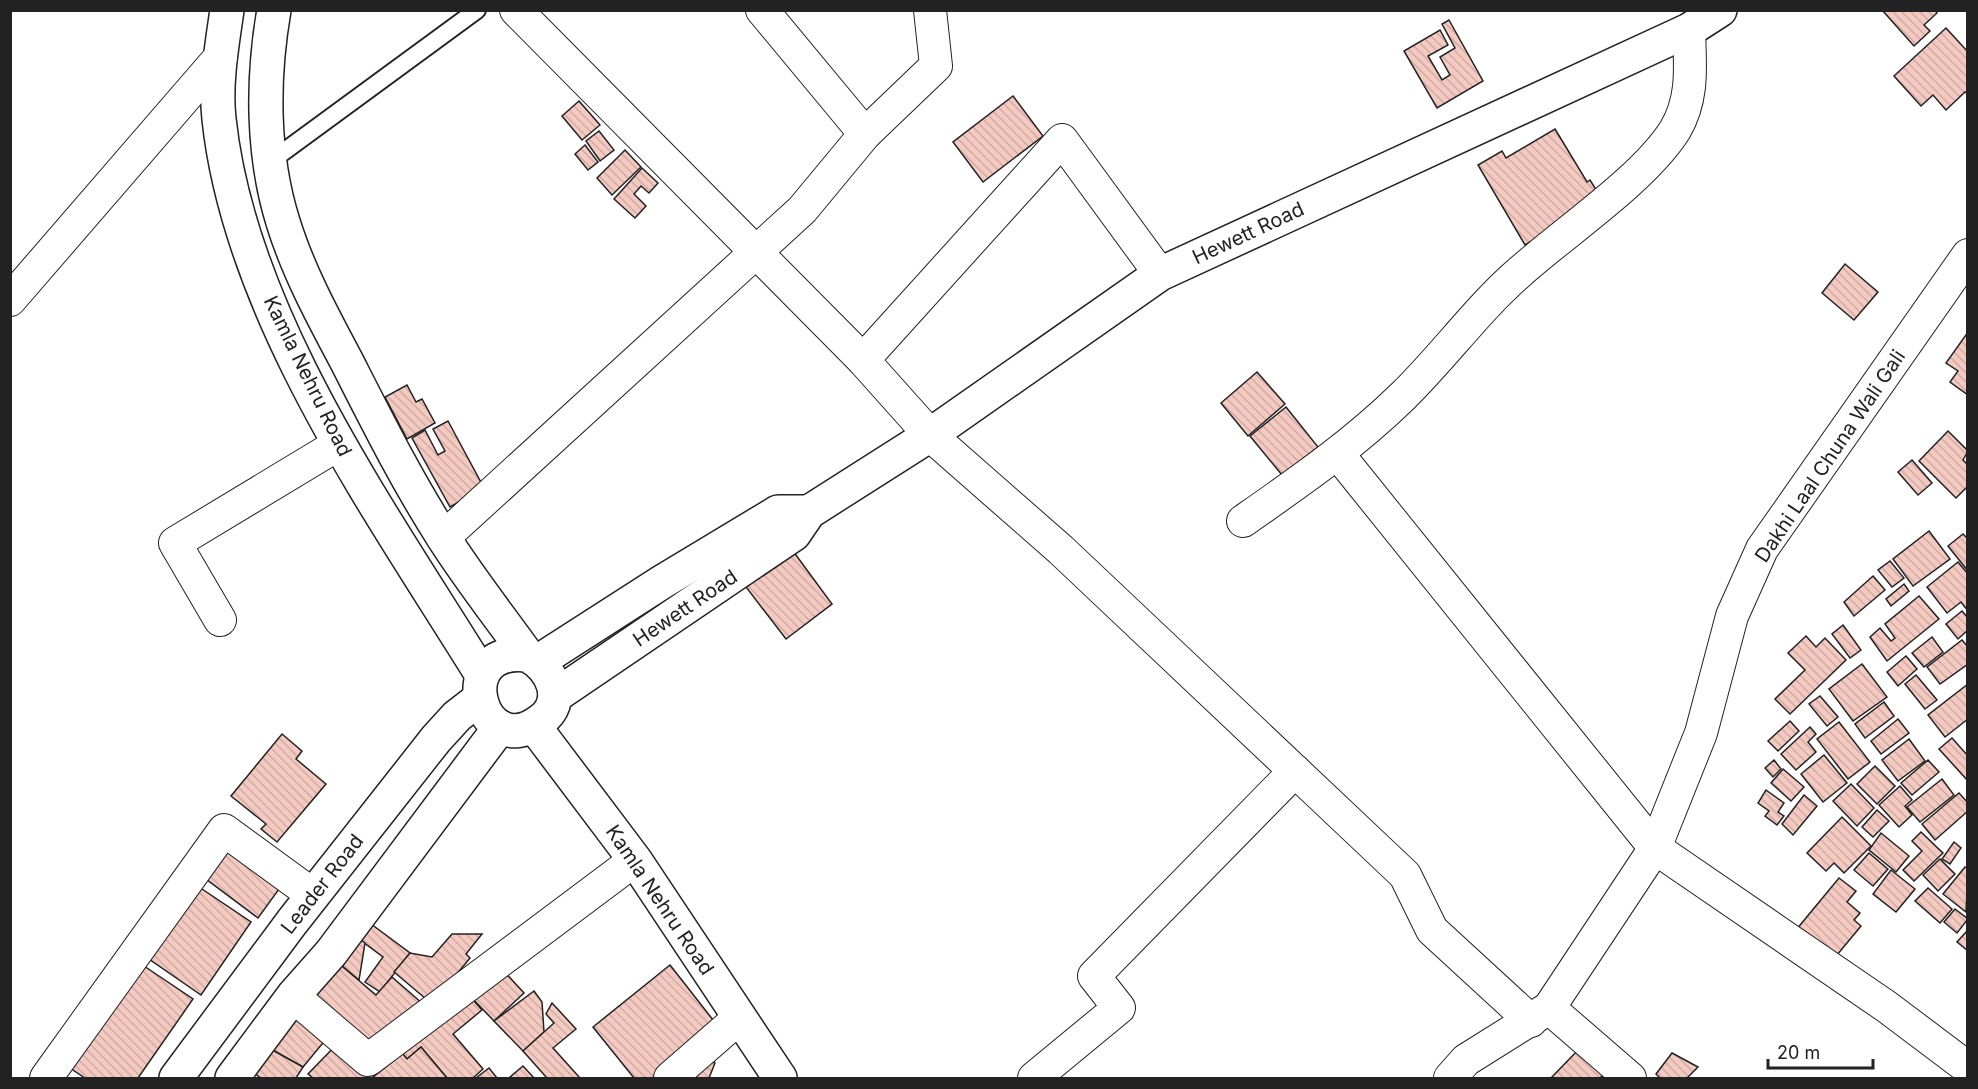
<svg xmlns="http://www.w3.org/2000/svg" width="1978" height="1089" viewBox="0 0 1978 1089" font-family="Inter,sans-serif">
	<defs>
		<pattern id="building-back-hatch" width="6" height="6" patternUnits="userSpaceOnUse" patternTransform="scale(1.5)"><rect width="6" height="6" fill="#f3c9c0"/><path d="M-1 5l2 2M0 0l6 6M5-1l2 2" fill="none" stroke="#d0aca5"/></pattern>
	</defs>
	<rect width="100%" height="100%" fill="#fff"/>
	<g fill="url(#building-back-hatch)" stroke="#222" stroke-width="1.5">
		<polygon points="1882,10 1935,10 1937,13 1924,25 1930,31 1914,46"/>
		<polygon points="1449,20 1483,81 1437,108 1404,51 1440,30 1448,45 1428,56 1442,80 1450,75 1440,57 1455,48 1442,24"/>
		<polygon points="1946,28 1968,52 1968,94 1965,92 1946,110 1933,95 1921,106 1894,76"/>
		<polygon points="1013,96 1043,136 983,182 953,142"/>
		<polygon points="579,101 600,125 582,140 562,116"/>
		<polygon points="1555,129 1587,182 1590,180 1602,199 1525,245 1478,165 1502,151 1506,158"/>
		<polygon points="599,131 614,150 600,161 586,141"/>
		<polygon points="585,145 598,162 588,170 575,154"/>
		<polygon points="625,150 641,167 612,195 597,178"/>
		<polygon points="642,168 658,183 649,193 641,186 634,194 646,206 635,218 614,199"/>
		<polygon points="1845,264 1878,292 1854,320 1822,293"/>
		<polygon points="1968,332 1968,395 1950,382 1958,371 1946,363"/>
		<polygon points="1257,372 1285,404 1248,436 1221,403"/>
		<polygon points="407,385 416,402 422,399 435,423 407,439 385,397"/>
		<polygon points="1286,407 1318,447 1282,475 1250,436"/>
		<polygon points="448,421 484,488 450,507 412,438 425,430 438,455 445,451 433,429"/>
		<polygon points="1948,431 1968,451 1963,460 1968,465 1968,486 1956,498 1919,461"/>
		<polygon points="1912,460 1932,483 1918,495 1898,472"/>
		<polygon points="1929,531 1950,559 1913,586 1893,559"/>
		<polygon points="1963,534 1968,539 1968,571 1948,546"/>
		<polygon points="793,551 832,604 786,639 746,587"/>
		<polygon points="1890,561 1904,578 1892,587 1878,570"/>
		<polygon points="1958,562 1968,574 1968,611 1961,602 1947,613 1927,587"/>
		<polygon points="1873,576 1885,590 1854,616 1844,602"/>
		<polygon points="1904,584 1909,591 1891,606 1886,599"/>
		<polygon points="1919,596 1939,619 1887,661 1870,637 1880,628 1891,641 1895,638 1885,624"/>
		<polygon points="1962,611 1968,618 1968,630 1958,639 1946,624"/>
		<polygon points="1843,625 1861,650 1850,658 1832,634"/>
		<polygon points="1806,636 1816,647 1825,638 1846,660 1790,714 1775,699 1805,670 1788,653"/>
		<polygon points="1932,637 1943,652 1924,667 1912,653"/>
		<polygon points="1962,640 1968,647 1968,664 1940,684 1927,667"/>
		<polygon points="1906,656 1917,669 1898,686 1887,672"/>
		<polygon points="1862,664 1887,697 1853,721 1829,689"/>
		<polygon points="1916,675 1937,700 1925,709 1905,684"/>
		<polygon points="1968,684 1968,719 1945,737 1928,715"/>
		<polygon points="1820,696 1838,717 1827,726 1809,704"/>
		<polygon points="1884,702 1894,716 1865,738 1855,724"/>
		<polygon points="1898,719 1909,733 1881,754 1871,741"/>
		<polygon points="1790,721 1799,731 1778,751 1768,741"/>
		<polygon points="1839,722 1870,762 1848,779 1817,739"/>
		<polygon points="1810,727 1816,734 1808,742 1816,752 1796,770 1781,754"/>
		<polygon points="282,734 302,751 296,759 326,784 277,842 261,829 266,824 231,796"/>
		<polygon points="1952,738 1968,756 1968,781 1939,749"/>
		<polygon points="1909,739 1925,761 1898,781 1882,760"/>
		<polygon points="1824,755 1847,783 1823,802 1801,774"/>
		<polygon points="1774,760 1781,769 1773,777 1765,768"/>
		<polygon points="1928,760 1939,772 1912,795 1901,783"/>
		<polygon points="1875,766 1895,786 1877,804 1857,784"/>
		<polygon points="1783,769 1804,787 1791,801 1771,783"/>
		<polygon points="1942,779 1954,795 1920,822 1907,807"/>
		<polygon points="1851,784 1874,808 1857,826 1833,801"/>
		<polygon points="1900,786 1912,800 1905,806 1912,815 1899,827 1879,805"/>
		<polygon points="1766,790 1784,803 1778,812 1784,816 1777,825 1765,816 1769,811 1758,803"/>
		<polygon points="1959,793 1968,803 1968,811 1935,840 1922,824"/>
		<polygon points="1804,795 1817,806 1793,835 1782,824"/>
		<polygon points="1877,810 1889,821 1873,837 1862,827"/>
		<polygon points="1842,817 1871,846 1844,873 1834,863 1826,871 1807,853"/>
		<polygon points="1921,832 1943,853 1914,881 1903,870 1922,851 1912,841"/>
		<polygon points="1881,833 1909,856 1896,872 1869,850"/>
		<polygon points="1954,842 1961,848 1950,864 1942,859"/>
		<polygon points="231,847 282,885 258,918 206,879"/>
		<polygon points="1869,853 1888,869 1873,886 1854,870"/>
		<polygon points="1940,859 1955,874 1938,891 1923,875"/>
		<polygon points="1965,867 1968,869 1966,912 1943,894"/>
		<polygon points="1891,870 1915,889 1896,912 1873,894"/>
		<polygon points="1839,878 1856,891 1847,902 1860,913 1854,920 1861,926 1832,961 1796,930"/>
		<polygon points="199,887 251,922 201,995 149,959"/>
		<polygon points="1928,888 1952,909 1940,923 1915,901"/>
		<polygon points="1955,909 1968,919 1957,933 1944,922"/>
		<polygon points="367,921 410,953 380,992 365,982 383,957 355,936"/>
		<polygon points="1968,930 1968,951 1957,942"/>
		<polygon points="452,934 482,934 466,954 470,958 432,1004 394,972 410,953 432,957"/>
		<polygon points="355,936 365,943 359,980 330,956"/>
		<polygon points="330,956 376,995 392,977 423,1004 379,1053 305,986"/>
		<polygon points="141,964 193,999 138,1078 85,1078 70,1068"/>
		<polygon points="670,965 717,1025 652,1078 634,1078 593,1027"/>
		<polygon points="499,966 524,993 494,1021 468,994"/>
		<polygon points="534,991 542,1002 544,1032 523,1051 494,1021"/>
		<polygon points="468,994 482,1010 453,1034 483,1069 473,1078 447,1078 421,1047 407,1059 397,1047"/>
		<polygon points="552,1003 576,1029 553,1048 580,1078 547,1078 523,1051 554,1023 546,1014"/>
		<polygon points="295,1007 332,1032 303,1067 267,1047"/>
		<polygon points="337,1044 393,1061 372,1078 313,1078 308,1074"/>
		<polygon points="267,1047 303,1067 296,1078 261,1078 251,1071"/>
		<polygon points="397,1047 407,1059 421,1047 447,1078 372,1078 393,1061"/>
		<polygon points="1579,1049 1605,1073 1600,1078 1551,1078"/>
		<polygon points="1672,1053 1698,1067 1687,1078 1660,1078 1656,1074"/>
		<polygon points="700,1056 715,1063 709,1078 679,1078"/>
		<polygon points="523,1066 534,1078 509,1078"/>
		<polygon points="489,1068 497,1078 476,1078"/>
	</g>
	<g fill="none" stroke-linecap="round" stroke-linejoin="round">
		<g stroke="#222" stroke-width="20">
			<polyline id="lane" points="271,161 477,10"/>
		</g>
		<g stroke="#222" stroke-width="34">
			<g id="street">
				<polyline points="516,10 863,360 930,435 1061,550 1405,875 1432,930 1531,1021"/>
				<polyline points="762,10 865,134"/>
				<polyline points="10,300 221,56"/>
				<polyline points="863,360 1062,140 1160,274"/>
				<polyline points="1338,454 1655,848 1887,1007 1968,1068"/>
				<path d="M 1243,521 C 1299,482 1354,444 1403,396 C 1444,356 1478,308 1521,271 C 1566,231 1644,179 1675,130 C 1694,98 1690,66 1689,30"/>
				<polyline points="443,538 802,210 865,134 936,66 930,10"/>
				<polyline points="220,620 175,543 339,444"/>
				<polyline points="293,996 368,1060 635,860"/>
				<polyline points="1549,1008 1630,1078"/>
				<polyline points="46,1078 224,830 313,895"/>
				<polyline points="670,1078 739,1018"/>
				<polyline points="1034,1078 1119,1008 1094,976 1295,771"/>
				<polyline points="1450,1078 1466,1060 1549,1008 1655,848 1701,733 1732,616 1762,549 1968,255"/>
			</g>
		</g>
		<g stroke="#222" stroke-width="36">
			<g id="secondary">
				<path d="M 227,10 C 222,45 215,84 219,119 C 240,316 380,510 482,675"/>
				<path d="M 274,10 C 262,79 262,155 283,222 C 298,271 323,317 347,362 C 377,421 407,481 443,537 C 469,578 499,616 527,655 C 552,667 568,702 540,721 C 481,765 447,646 527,655"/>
				<polyline points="539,661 662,582 778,512 809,512"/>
				<polyline points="555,696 794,534 809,512 930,435 1160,274 1689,30 1720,10"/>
				<polyline points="534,726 635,860 780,1078"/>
				<polyline points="176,1078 292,922 436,739 457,716 479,699"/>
				<polyline points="232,1078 293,996 331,953 500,727"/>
			</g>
		</g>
		<use href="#lane" stroke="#fff" stroke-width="16"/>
		<use href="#street" stroke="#fff" stroke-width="32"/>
		<use href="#secondary" stroke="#fff" stroke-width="33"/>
	</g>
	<g text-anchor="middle" stroke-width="4.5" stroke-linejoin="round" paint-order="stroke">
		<g font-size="20" fill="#222" stroke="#fff">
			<text transform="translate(1248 233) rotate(-25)" y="7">Hewett Road</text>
			<text transform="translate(308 376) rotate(64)" y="7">Kamla Nehru Road</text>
			<text transform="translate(1830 456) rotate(-56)" y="7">Dakhi Laal Chuna Wali Gali</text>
			<text transform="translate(685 608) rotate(-34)" y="7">Hewett Road</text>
			<text transform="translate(322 884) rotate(-52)" y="7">Leader Road</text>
			<text transform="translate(660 900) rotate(56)" y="7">Kamla Nehru Road</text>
		</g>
	</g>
	<rect width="1978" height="1089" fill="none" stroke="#222222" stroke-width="24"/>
	<path d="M1768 1059v9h105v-9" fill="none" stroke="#222222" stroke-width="3"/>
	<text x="1777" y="1059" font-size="18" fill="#222222" stroke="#ffffff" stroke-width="4.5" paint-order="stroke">20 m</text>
</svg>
